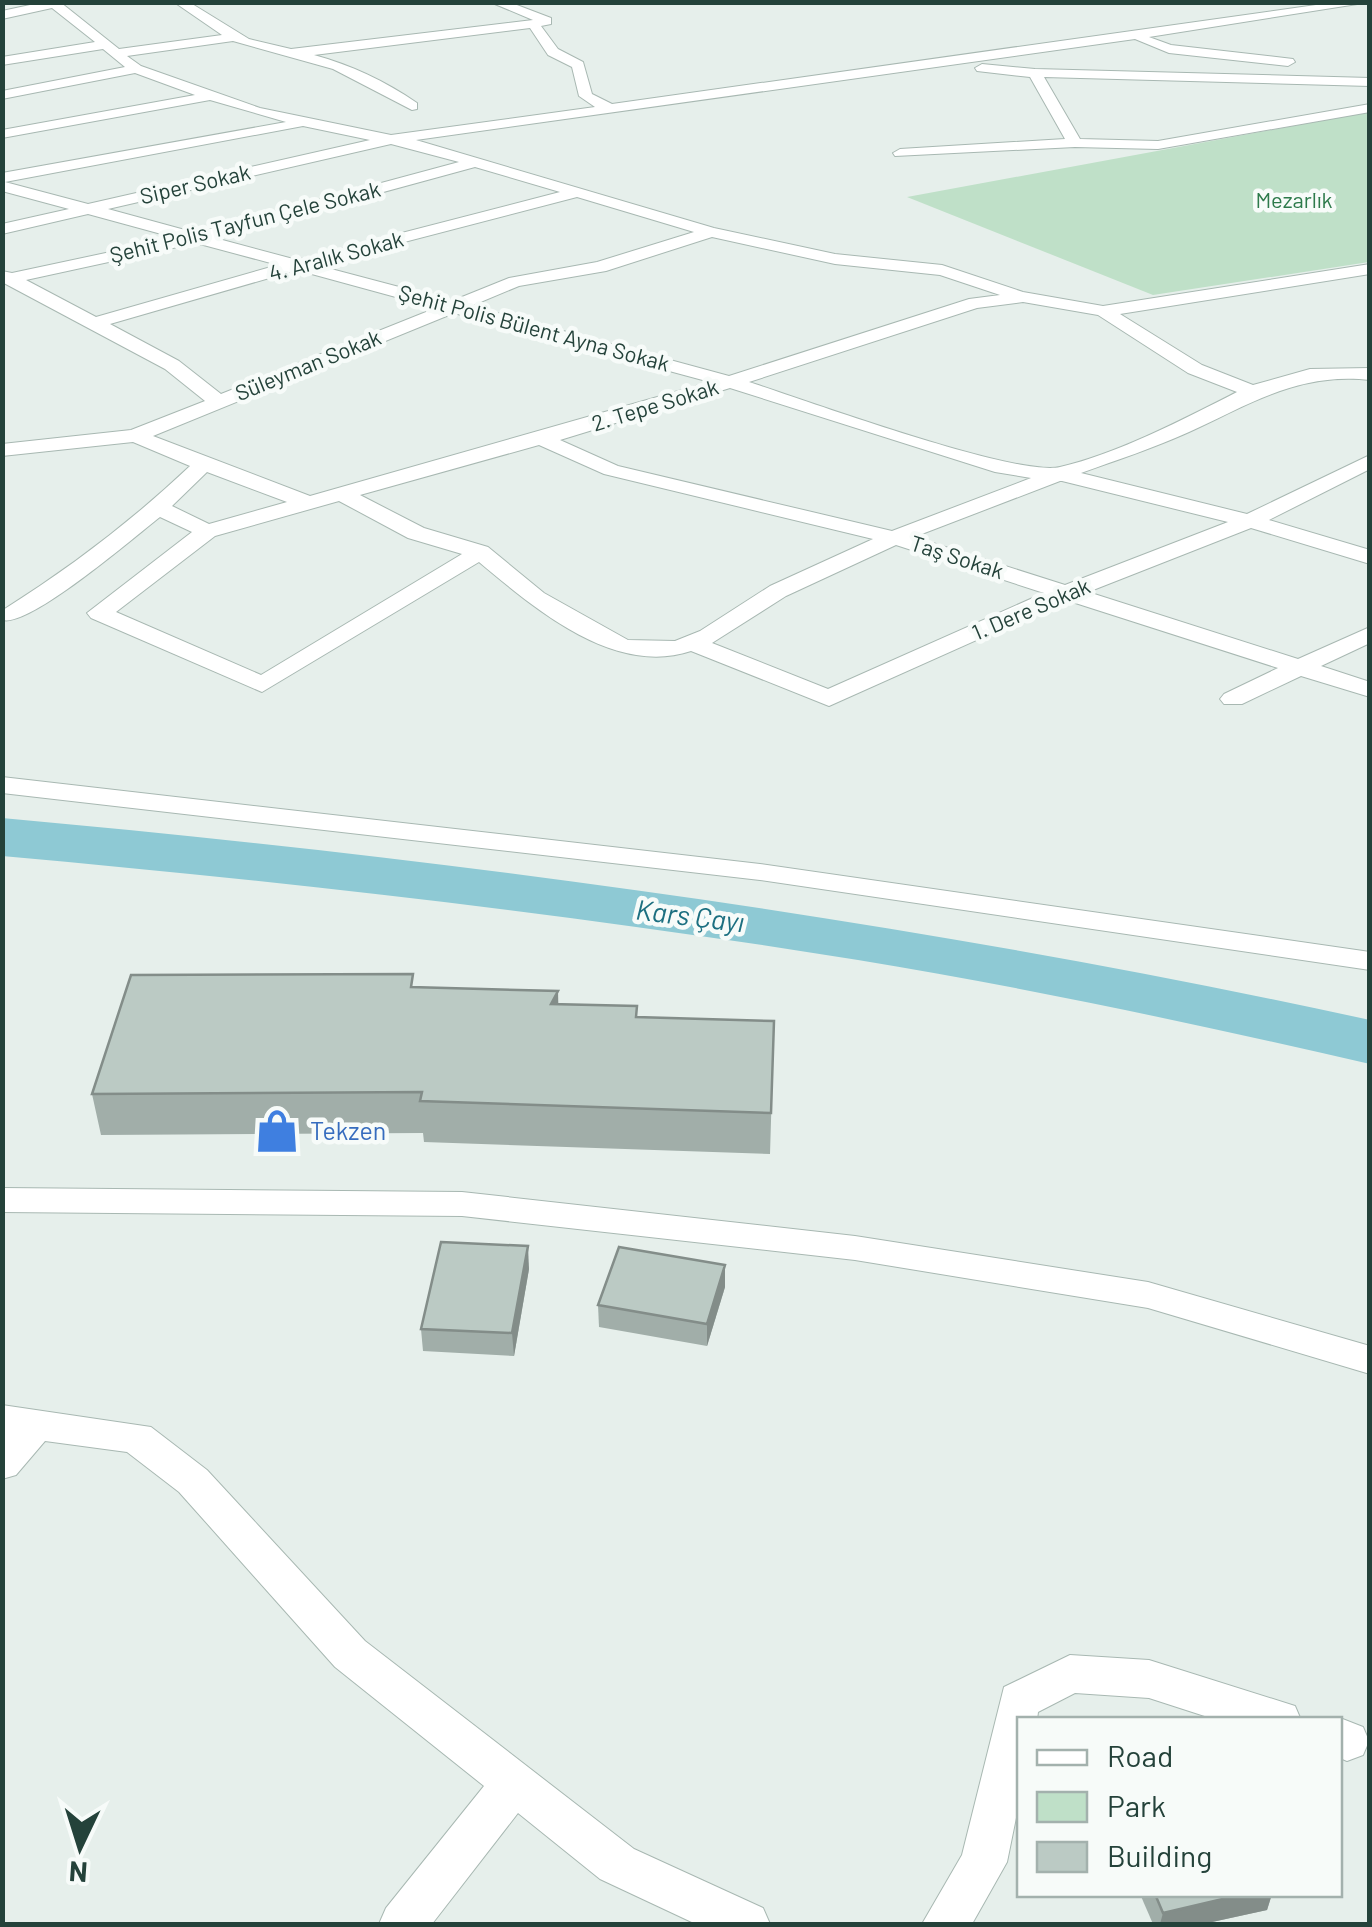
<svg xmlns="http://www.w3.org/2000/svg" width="1372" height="1927" viewBox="0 0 1372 1927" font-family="Barlow,sans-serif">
	<rect width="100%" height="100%" fill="#e6efeb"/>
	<polygon fill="#bfe0c8" points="1369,112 1369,262 1153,295 907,197"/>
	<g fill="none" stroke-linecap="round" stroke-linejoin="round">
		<path fill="#8ec9d4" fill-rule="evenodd" d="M 2,818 C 464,860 916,921 1370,1020 L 1370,1064 C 1200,1025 1030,988 858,960 C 574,914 289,882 2,856 Z"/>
		<g stroke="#a8b8b2" stroke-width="2">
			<g id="minor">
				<path d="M 44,2 L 60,2 L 119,49 L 222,35 L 174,2 L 189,2 L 249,39 L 291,49 L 533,20 L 490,2 L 509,2 L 551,18 L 551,24 L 541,26 L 558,49 L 583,62 L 592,94 L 612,104 L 1337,2 L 1370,2 L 1149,37 L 1171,45 L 1293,59 L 1295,62 L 1288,66 L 1169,53 L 1135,39 L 416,140 L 714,228 L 835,254 L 942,265 L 1023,292 L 1103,306 L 1370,264 L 1370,274 L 1120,314 L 1202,365 L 1253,385 L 1310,369 L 1370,368 L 1370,380 C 1299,372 1250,404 1189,432 C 1154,448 1117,460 1081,473 L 1247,514 L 1370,455 L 1370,469 L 1269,520 L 1370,550 L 1370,564 L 1251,528 L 1088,592 L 1298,659 L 1370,627 L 1370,643 L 1321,666 L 1370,682 L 1370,697 L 1301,676 L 1242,704 L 1224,704 L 1220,699 L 1224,694 L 1278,668 L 1066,600 L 829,706 L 691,651 C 614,677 534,608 479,562 L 262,692 L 91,618 L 87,613 L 192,532 L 160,517 C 133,538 30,627 3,620 L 3,610 C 70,568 133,520 190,466 L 133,442 L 2,456 L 2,444 L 131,430 L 205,401 L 165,369 L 2,282 L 2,271 L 12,273 L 176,238 L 88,214 L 2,234 L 2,224 L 69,209 L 2,191 L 2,173 L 286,122 L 210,100 L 2,138 L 2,130 L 195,95 L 135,73 L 2,99 L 2,91 L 125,67 L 103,49 L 2,65 L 2,57 L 95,42 L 52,8 L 2,19 L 2,11 ZM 530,28 L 548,55 L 572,67 L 579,96 L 595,107 L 391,135 L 260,108 L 141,66 L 127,56 L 233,41 L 333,69 L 412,110 L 417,109 L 417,103 C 385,81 351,65 314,55 ZM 303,126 L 370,140 L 88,204 L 5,182 ZM 391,144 L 459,162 L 196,233 L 108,209 ZM 475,167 L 560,192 L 297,260 L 215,238 ZM 577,197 L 694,232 L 597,262 L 509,278 L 452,301 L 316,265 ZM 712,237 L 835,264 L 940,275 L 1000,295 L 969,299 L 729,376 L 471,306 L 519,286 L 606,271 ZM 196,243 L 278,265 L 96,317 L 26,280 ZM 297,270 L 436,308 L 221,394 L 179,361 L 110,324 ZM 1023,302 L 1098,315 L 1188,373 L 1237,392 C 1184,419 1117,454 1060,467 C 1015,477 805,400 749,382 L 977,308 ZM 454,313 L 710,382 L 310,496 L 153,436 ZM 730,388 L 995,472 L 1031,478 L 892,531 L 618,466 L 560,440 ZM 539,445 L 604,474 L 873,539 L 770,586 L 700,631 L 675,641 L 628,640 L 544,593 L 488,547 L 424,528 L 360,495 ZM 207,472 L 287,502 L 209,524 L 172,506 ZM 1060,481 L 1062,481 L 1228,522 L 1065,585 L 914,537 ZM 339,501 L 408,538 L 462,554 L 261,675 L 116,612 L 215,536 ZM 896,545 L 1044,593 L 828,689 L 712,643 L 786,596 Z"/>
				<polygon points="982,64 1035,69 1370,78 1370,86 1044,77 1080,139 1158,141 1370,104 1370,112 1158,149 1075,147 895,156 893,153 900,149 1065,139 1030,77 977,71 975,68"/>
				<polygon points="2,777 760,864 1370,952 1370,970 760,880 2,793"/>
				<polygon points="2,1188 462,1192 855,1236 1148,1282 1370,1346 1370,1374 1148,1308 855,1260 462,1216 2,1212"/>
				<polygon points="2,1405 151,1427 207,1470 365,1641 634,1849 763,1908 770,1924 696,1924 600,1879 518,1813 432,1924 379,1924 386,1908 484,1786 335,1667 179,1492 127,1452 45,1441 16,1475 2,1479"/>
				<polygon points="1070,1655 1149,1660 1295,1706 1301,1720 1217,1720 1149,1698 1075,1693 1038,1712 1037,1720 1019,1720 1019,1803 1007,1862 972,1924 922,1924 962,1855 1004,1687"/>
				<polygon points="1340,1718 1363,1727 1369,1741 1363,1755 1347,1761 1340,1758 1337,1720"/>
			</g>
		</g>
		<use href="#minor" fill="#fff" fill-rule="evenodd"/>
	</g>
	<g fill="#a1aea9">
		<polygon points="414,987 558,1004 638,1017 774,1021 770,1154 424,1142 423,1133 101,1135 92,1094"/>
		<polygon points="725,1265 725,1287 707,1346 599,1327 598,1305"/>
		<polygon points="529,1269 514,1356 423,1351 421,1329"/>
		<polygon points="1140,1894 1272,1894 1267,1910 1203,1924 1153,1924"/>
	</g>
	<g fill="#838d89">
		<polygon points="558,991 559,1032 551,1004"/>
		<polygon points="528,1246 529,1269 514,1356 512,1333"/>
		<polygon points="725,1265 725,1287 707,1346 707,1324"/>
		<polygon points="1244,1894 1272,1894 1267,1910 1203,1924 1160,1924 1163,1913"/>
	</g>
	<g fill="#bbcac4" stroke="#838d89" stroke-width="2.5">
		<polygon points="413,974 411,987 558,991 551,1004 637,1006 636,1017 774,1021 771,1113 420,1101 422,1092 92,1094 131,975"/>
		<polygon points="441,1242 528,1246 512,1333 421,1329"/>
		<polygon points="619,1247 725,1265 707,1324 598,1305"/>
		<polygon points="1155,1894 1244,1894 1163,1913"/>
	</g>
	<defs>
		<g id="shop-bare" transform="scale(3.45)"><path d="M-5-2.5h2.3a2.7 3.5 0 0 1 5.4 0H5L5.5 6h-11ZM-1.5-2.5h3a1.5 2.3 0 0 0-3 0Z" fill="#3f7fe0" stroke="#f7fbf9" stroke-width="2.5" paint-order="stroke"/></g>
	</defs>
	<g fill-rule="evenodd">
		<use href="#shop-bare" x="277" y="1131"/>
	</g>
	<g text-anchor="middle" stroke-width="9" stroke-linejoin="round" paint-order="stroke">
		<g font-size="22" fill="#24423a" stroke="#f7fbf9">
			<text transform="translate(195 184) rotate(-13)" y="8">Siper Sokak</text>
			<text transform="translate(245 222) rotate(-14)" y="8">Şehit Polis Tayfun Çele Sokak</text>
			<text transform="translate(336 256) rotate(-15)" y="8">4. Aralık Sokak</text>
			<text transform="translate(534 328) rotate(15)" y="8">Şehit Polis Bülent Ayna Sokak</text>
			<text transform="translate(308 365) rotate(-22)" y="8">Süleyman Sokak</text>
			<text transform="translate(655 405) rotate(-17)" y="8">2. Tepe Sokak</text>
			<text transform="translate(957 557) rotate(18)" y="8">Taş Sokak</text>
			<text transform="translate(1031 609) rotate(-23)" y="8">1. Dere Sokak</text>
		</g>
		<g font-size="22" fill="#2d7a4b" stroke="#f7fbf9">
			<text x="1294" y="208">Mezarlık</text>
		</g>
		<g font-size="25" fill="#366cbe" stroke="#f7fbf9" text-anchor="start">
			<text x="310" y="1140">Tekzen</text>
		</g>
		<g font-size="28" font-style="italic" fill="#1c6f80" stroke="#f7fbf9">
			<text transform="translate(690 916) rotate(7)" y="10">Kars Çayı</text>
		</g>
	</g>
	<rect width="1372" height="1927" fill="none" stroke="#24423a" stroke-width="10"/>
	<rect x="1017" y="1717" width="325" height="180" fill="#f7fbf9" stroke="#a3b1ad" stroke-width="2.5"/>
	<rect x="1037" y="1750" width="50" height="15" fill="#ffffff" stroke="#a3b1ad" stroke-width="2.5"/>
	<text x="1107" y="1767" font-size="30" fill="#24423a">Road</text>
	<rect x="1037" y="1792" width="50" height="30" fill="#bfe0c8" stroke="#a3b1ad" stroke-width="2.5"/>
	<text x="1107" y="1817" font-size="30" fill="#24423a">Park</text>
	<rect x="1037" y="1842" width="50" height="30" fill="#bbcac4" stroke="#a3b1ad" stroke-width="2.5"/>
	<text x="1107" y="1867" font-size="30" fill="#24423a">Building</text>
	<g transform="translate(80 1847) rotate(184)" stroke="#f7fbf9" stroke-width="8" paint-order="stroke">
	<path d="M0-8L18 38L0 25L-18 38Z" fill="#24423a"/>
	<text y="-15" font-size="28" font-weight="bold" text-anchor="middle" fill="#24423a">N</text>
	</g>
</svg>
